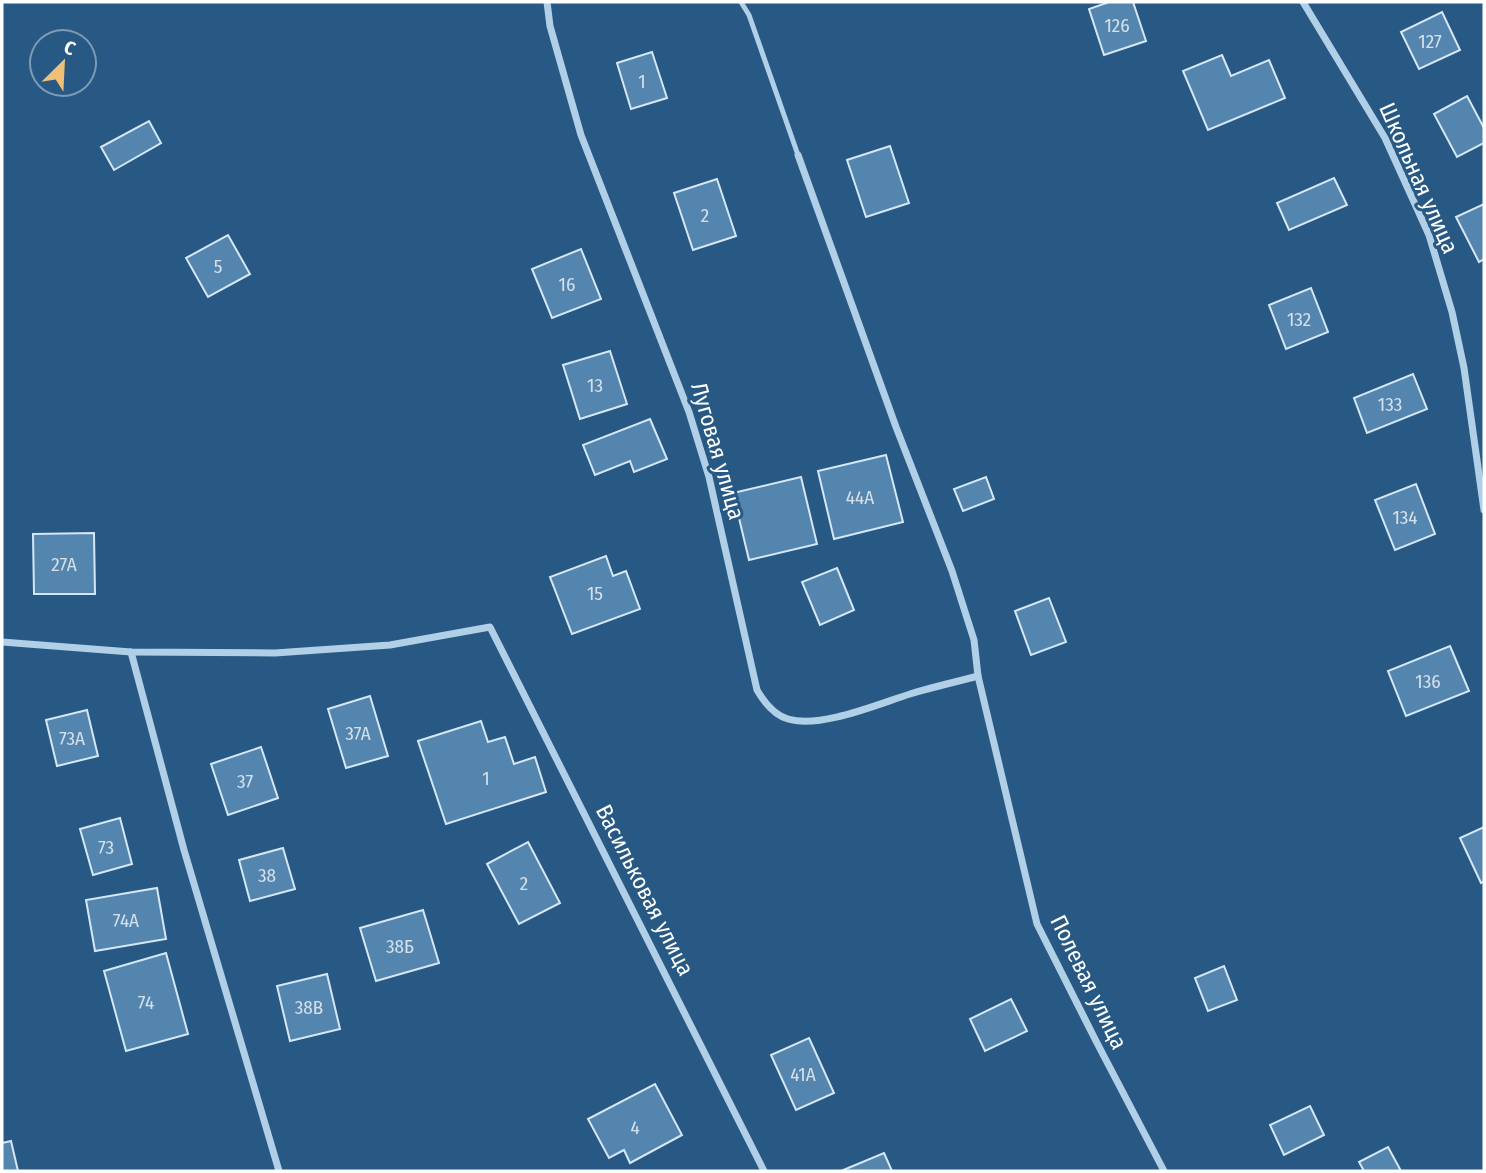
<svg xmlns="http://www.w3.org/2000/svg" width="1486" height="1173" viewBox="0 0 1486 1173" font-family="'Fira Sans Condensed',sans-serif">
	<rect width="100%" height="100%" fill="#275984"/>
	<g fill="#5485ae" stroke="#d5e7f6" stroke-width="2">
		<polygon points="1109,2 1133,2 1146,41 1104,55 1089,9"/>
		<polygon points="1442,12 1460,50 1419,69 1401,32"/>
		<polygon points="652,52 667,98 631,109 617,63"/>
		<polygon points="1222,55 1231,76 1269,60 1285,98 1208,130 1183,71"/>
		<polygon points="1467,96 1484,128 1484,143 1457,157 1434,114"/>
		<polygon points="149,121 161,143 114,170 101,147"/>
		<polygon points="890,146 909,203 866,217 847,160"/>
		<polygon points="1334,178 1347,205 1289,230 1277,203"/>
		<polygon points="717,179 736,236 693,250 674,193"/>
		<polygon points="1484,204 1484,259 1479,262 1456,217"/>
		<polygon points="228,235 250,274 208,297 186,258"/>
		<polygon points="581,249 601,299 552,318 532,269"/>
		<polygon points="1311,288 1328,332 1286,349 1269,305"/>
		<polygon points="610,351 627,404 580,419 563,365"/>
		<polygon points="1413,374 1427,409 1367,433 1354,398"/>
		<polygon points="650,419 667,459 634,472 630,461 595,475 583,445"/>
		<polygon points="886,455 903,522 834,539 818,471"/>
		<polygon points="801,477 817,544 749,560 733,493"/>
		<polygon points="986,477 994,499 963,511 954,489"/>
		<polygon points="1416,484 1435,534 1395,550 1375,500"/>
		<polygon points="94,533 95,594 34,594 33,534"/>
		<polygon points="606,556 613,576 626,571 640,609 572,634 550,577"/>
		<polygon points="837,568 854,610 820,625 802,582"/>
		<polygon points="1049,598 1066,642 1031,655 1015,611"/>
		<polygon points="1450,646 1469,691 1406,716 1388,671"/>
		<polygon points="370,696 388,756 346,768 328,709"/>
		<polygon points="87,710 98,756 57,766 46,720"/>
		<polygon points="481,721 488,742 505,737 514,764 535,757 546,792 446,824 418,741"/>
		<polygon points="261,747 278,798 228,815 211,764"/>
		<polygon points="120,818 132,864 93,875 80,829"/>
		<polygon points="1484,827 1484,881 1481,883 1460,838"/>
		<polygon points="528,842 560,903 519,924 487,864"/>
		<polygon points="283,848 295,889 250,901 239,860"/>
		<polygon points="157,888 166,939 95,951 86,900"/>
		<polygon points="423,910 439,963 376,981 360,928"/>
		<polygon points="166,953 188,1034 126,1051 104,971"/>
		<polygon points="1224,966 1237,1000 1208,1011 1195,978"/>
		<polygon points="327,974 340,1029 290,1041 277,986"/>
		<polygon points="1011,999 1027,1031 985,1051 970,1019"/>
		<polygon points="809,1038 834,1093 796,1110 771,1055"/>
		<polygon points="655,1084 682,1135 630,1163 624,1150 609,1158 588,1119"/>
		<polygon points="1310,1106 1324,1135 1284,1155 1270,1125"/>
		<polygon points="11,1141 18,1171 2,1171 2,1143"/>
		<polygon points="1388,1147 1401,1171 1364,1171 1359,1162"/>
		<polygon points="884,1153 892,1171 841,1171"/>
	</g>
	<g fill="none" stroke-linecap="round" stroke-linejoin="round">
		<polyline stroke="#b1cfe7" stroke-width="5" points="741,2 749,15 798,155"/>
		<g stroke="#b1cfe7" stroke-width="7">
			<path d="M 547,2 L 550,26 L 581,135 L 689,412 L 709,477 L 757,690 C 764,702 774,715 788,719 C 820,729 878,704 910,694 C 932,687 956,682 978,676"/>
			<polyline points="1303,2 1385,138 1429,235 1452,312 1464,368 1484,510"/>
			<polyline points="798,155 896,427 952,571 974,640 978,676 1037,924 1096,1041 1164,1171"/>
			<polyline points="2,642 131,652 275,653 390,645 490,627 764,1171"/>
			<polyline points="131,652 184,850 279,1171"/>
		</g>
	</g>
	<g text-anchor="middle" stroke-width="6" stroke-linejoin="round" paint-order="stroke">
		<g font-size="19" fill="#d4e0eb">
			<text x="1117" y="32">126</text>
			<text x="1430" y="48">127</text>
			<text x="642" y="88">1</text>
			<text x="705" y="222">2</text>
			<text x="218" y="273">5</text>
			<text x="567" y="291">16</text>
			<text x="1299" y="326">132</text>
			<text x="595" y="392">13</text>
			<text x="1390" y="411">133</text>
			<text x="860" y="504">44А</text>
			<text x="1405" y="524">134</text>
			<text x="64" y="571">27А</text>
			<text x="595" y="600">15</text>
			<text x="1428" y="688">136</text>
			<text x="358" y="740">37А</text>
			<text x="72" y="745">73А</text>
			<text x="486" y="785">1</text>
			<text x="245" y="788">37</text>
			<text x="106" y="854">73</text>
			<text x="267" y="882">38</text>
			<text x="524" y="890">2</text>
			<text x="126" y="927">74А</text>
			<text x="400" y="953">38Б</text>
			<text x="146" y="1009">74</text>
			<text x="309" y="1014">38В</text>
			<text x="803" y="1081">41А</text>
			<text x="635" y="1134">4</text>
		</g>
		<g font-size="23" fill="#fff" stroke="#275984">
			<text transform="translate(1419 178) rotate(66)" y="8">Школьная улица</text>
			<text transform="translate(718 451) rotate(74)" y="8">Луговая улица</text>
			<text transform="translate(645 890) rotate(63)" y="8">Васильковая улица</text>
			<text transform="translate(1089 982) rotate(64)" y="8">Полевая улица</text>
		</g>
	</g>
	<rect width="1486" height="1173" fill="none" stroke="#ffffff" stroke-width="7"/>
	<g transform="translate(63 63) rotate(24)"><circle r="33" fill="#275984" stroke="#7d9bb5" stroke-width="2"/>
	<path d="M0-5L12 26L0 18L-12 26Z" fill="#efc177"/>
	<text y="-10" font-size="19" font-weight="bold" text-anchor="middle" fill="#ffffff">С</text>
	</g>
</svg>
